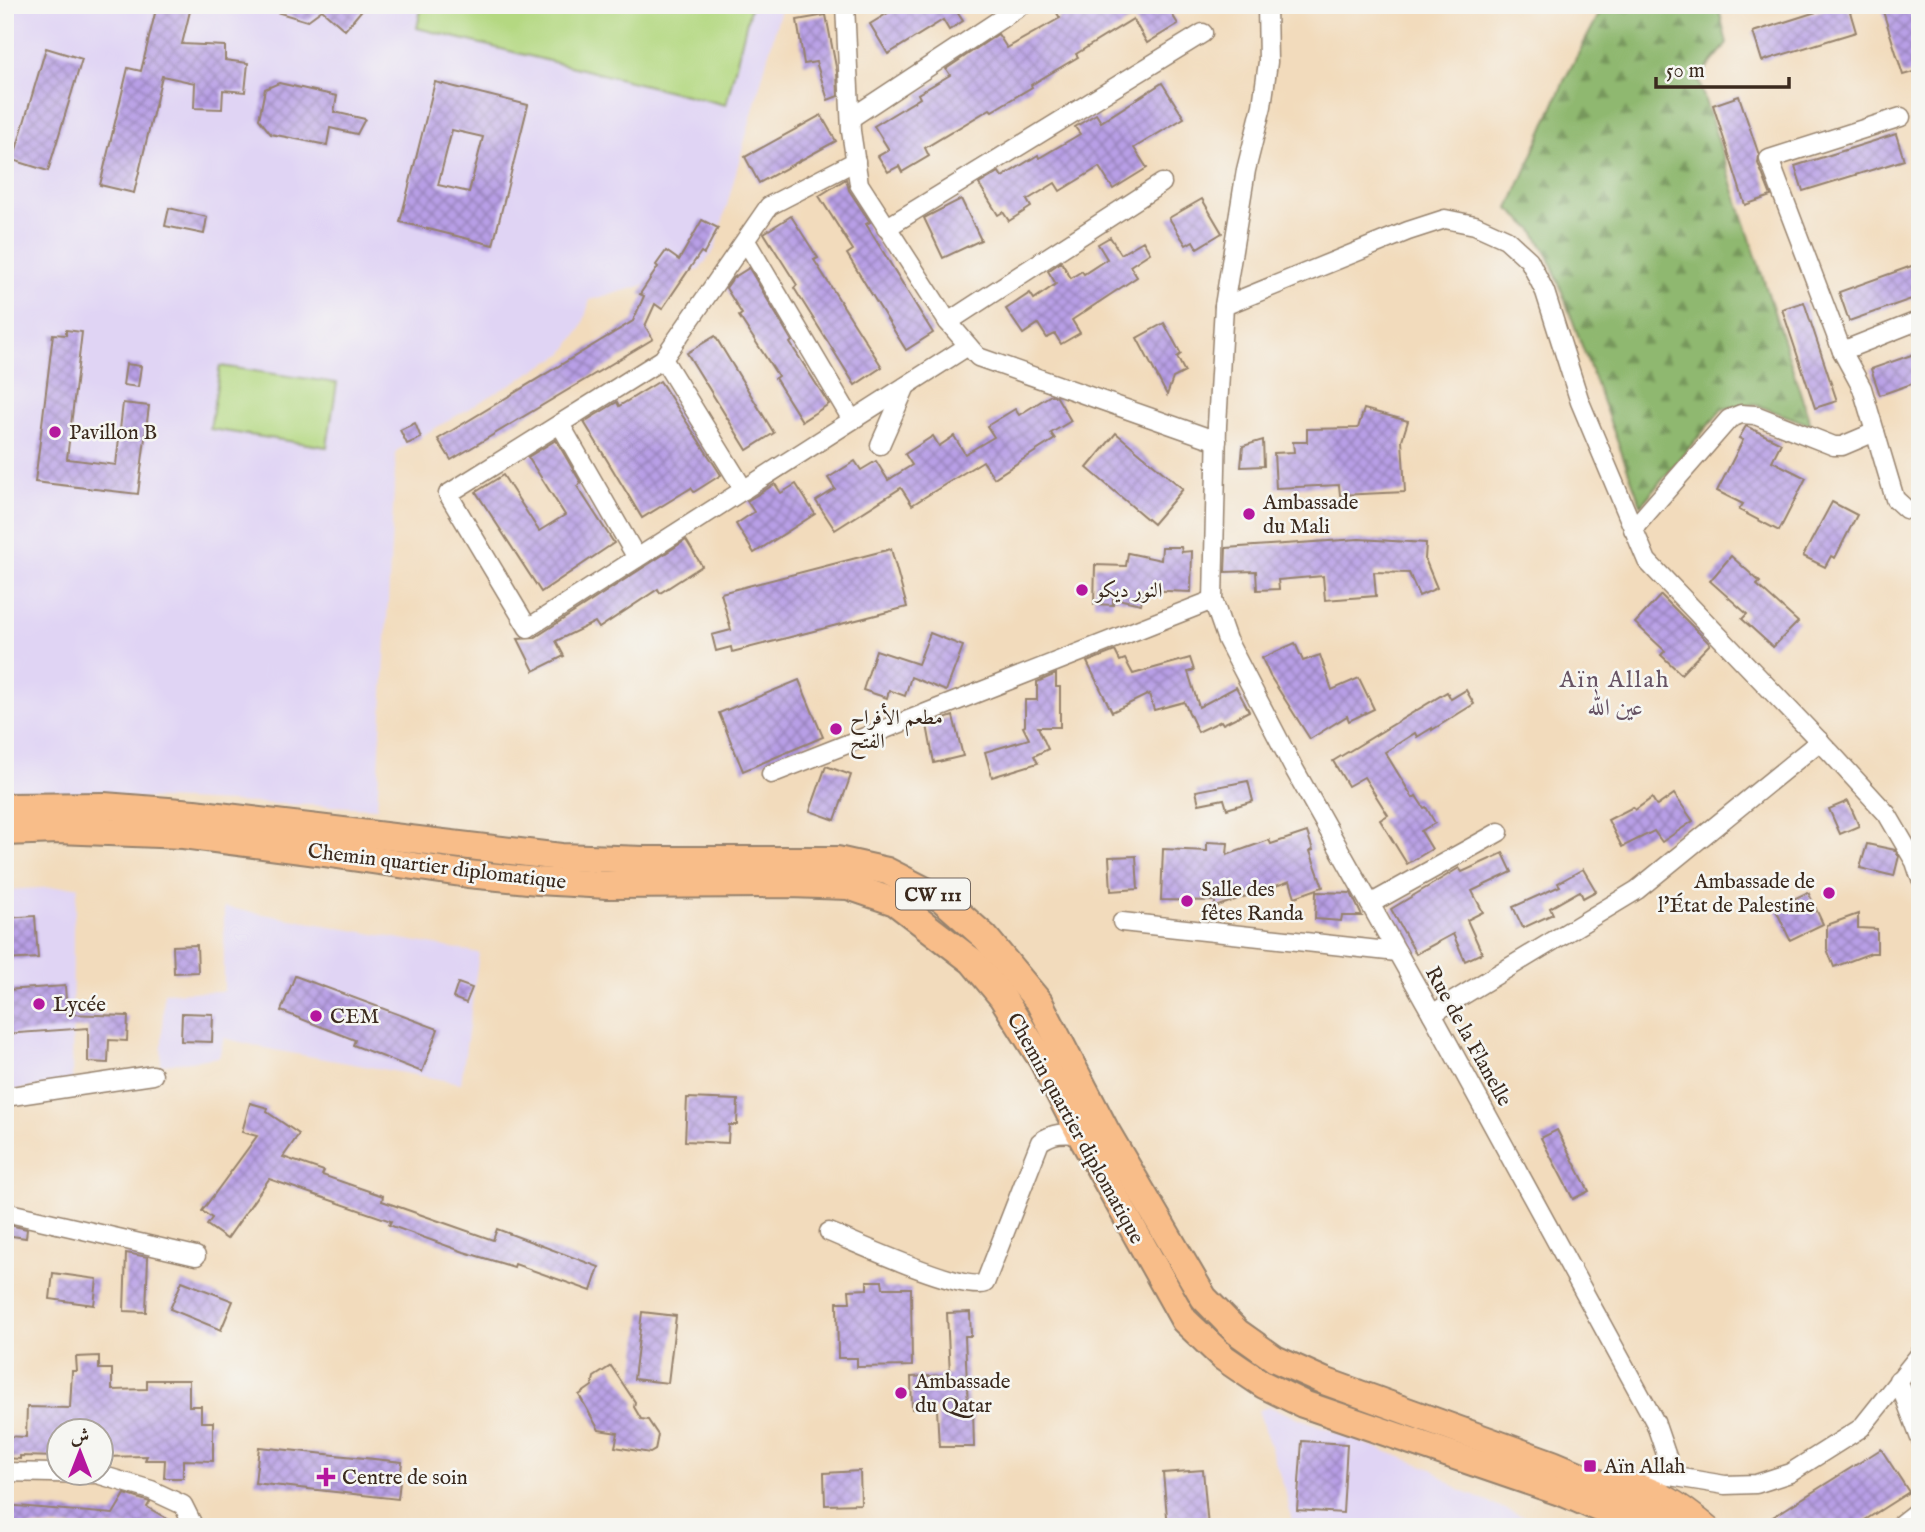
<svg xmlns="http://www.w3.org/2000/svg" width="1925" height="1532" viewBox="0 0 1925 1532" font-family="'IM FELL English',Amiri,serif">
	<defs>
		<pattern id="forest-firs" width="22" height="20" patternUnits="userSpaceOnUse" patternTransform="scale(1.75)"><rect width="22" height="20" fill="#8fb86f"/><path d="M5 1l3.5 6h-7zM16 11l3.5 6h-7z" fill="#76965b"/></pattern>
		<pattern id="building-cross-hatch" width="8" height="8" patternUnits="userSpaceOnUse" patternTransform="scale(1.75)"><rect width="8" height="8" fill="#b89fe6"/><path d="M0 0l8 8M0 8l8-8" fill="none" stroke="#9782ba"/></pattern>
	</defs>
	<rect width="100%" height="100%" fill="#f6f6f2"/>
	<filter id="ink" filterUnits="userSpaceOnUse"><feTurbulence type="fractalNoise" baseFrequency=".0143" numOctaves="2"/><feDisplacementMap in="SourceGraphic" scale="14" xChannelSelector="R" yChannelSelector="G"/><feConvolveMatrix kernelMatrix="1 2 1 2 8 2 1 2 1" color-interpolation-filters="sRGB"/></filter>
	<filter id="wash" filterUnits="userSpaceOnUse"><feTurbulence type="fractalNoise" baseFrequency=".00686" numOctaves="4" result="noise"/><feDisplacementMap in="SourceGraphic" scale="28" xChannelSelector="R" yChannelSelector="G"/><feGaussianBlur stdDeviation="1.57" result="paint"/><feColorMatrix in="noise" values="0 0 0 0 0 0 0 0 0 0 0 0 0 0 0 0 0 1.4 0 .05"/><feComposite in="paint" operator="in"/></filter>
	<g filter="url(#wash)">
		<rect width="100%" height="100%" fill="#f2dbbc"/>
		<g fill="#e0d4f4">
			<polygon points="5,5 782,5 715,249 699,270 590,300 582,327 564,353 396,451 377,808 113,797 5,797"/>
			<polygon points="78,886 73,928 72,1081 5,1092 5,890"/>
			<polygon points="224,907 479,953 461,1083 274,1050 224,1038 219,1057 161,1065 164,993 224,991"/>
			<polygon points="1270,1407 1432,1469 1459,1490 1512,1512 1535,1521 1545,1521 1561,1527 1293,1527 1286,1494 1258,1410"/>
		</g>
		<g fill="#b4d881" stroke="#788150" stroke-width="2">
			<polygon points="422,5 751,5 726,105 417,28"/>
			<polygon points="220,366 337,383 327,447 210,429"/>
		</g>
		<polygon fill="url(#forest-firs)" stroke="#657146" stroke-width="2" points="1604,5 1718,5 1727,44 1698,79 1811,425 1754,404 1722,409 1641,505 1549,257 1533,230 1509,209 1564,81"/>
		<g id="blocks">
			<g fill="url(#building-cross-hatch)" fill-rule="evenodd">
				<polygon points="157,5 177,5 176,8 190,11 182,44 225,46 225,60 248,63 245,92 223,90 222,109 194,108 195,83 162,76 134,193 100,185 128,68 141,71"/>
				<polygon points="266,5 366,5 345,30 322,10 307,21 266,9"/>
				<polygon points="901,5 968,5 957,12 963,21 949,30 943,20 888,54 870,24"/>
				<polygon points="1052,5 1166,5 1178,24 1147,43 1133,19 1076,54 1078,57 1031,85 1032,87 992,111 990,109 925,148 929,156 902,172 899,166 888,172 878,156 889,150 874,126 920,98 918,94 950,75 946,69 998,34 1007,48 1060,18"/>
				<polygon points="1838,5 1848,5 1856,32 1762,61 1753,32"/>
				<polygon points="1881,5 1910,5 1920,36 1920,70 1903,75"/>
				<polygon points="826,15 837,72 838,96 828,100 816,62 804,64 797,20"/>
				<polygon points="46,48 82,59 48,171 13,160"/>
				<path d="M 435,82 L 528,105 L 493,245 L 400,222 ZM 452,130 L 483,137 L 469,192 L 438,185 Z"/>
				<polygon points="279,83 337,96 334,112 365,119 357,134 330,128 327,145 271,134 259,119 265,89"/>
				<polygon points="1162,83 1184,118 1134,148 1147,168 1113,189 1099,167 1060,191 1055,183 1027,200 1031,207 1009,221 1003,212 998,215 979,184 999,172 1002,177 1038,155 1039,158 1080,134 1075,127 1096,114 1101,122"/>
				<polygon points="1739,96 1759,155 1758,163 1771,196 1745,205 1713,105"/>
				<polygon points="821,115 836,141 759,183 745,157"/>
				<polygon points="1896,134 1904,160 1803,191 1795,166"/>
				<polygon points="846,179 849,190 870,222 866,224 933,333 906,350 847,254 853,250 819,196"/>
				<polygon points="961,199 981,240 943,258 924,218"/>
				<polygon points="1202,199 1222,233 1197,248 1193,241 1186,245 1169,218"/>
				<polygon points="169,208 207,217 204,234 165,226"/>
				<polygon points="791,216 818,258 814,260 882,367 855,385 794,288 797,285 764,233"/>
				<polygon points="702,220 718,228 704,254 701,252 662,309 655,304 645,326 653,339 451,460 438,439 633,321 644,296 640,294 658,267 656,265 666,251 679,260"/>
				<polygon points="1110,237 1121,254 1143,241 1150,253 1130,266 1137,277 1072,320 1080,333 1061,344 1055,334 1047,338 1038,324 1023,334 1006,309 1030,293 1034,299 1056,284 1048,271 1061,262 1071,278 1082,271 1084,274 1107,259 1098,244"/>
				<polygon points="1920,263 1920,296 1849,321 1839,292"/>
				<polygon points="749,268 792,341 790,343 829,404 802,421 775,378 778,376 739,316 742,314 726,288 733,278"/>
				<polygon points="1804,302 1837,401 1815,408 1782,309"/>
				<polygon points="1164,323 1181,354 1177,357 1185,372 1173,378 1167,395 1137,338"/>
				<polygon points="66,330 82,332 67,459 116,465 123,403 149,406 138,494 35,482 53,334 66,335"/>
				<polygon points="715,336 774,433 747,450 687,353"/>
				<polygon points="1920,352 1920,381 1880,395 1871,369"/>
				<polygon points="126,364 141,366 138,387 123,385"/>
				<polygon points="660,381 721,475 694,492 691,488 642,518 584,422 617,402 619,406"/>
				<polygon points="1051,395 1057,397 1071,421 1051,433 1055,439 994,478 983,461 912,505 901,488 835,530 816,501 835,489 828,478 855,461 861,470 876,461 888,480 912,465 905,454 933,436 939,446 954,436 965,454 994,437 987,426 1015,409 1019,415"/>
				<polygon points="1364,409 1408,421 1402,440 1405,492 1340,495 1339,485 1276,488 1274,453 1294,452 1293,442 1307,442 1307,429 1358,428"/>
				<polygon points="415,423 421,438 407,444 400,430"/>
				<polygon points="1746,426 1781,443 1772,461 1806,478 1779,531 1739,510 1743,504 1717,491 1743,440 1739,438"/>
				<polygon points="1116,433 1183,489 1153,524 1087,468"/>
				<polygon points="556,440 581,483 577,486 614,543 541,592 476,492 503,475 539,531 565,515 528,457"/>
				<polygon points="1263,440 1264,466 1241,467 1243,446"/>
				<polygon points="775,484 781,493 796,484 815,514 754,553 736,524 754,512 747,501"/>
				<polygon points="1832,502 1857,515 1835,558 1831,556 1825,567 1803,556"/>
				<polygon points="1359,539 1426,543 1425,559 1437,588 1419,596 1409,573 1374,572 1376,596 1325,600 1323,576 1278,580 1279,589 1257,590 1256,571 1225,572 1226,548"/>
				<polygon points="686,540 702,566 660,593 658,589 599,628 595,622 556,641 564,656 534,671 518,639 534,638"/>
				<polygon points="1162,547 1181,547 1182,552 1192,551 1191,592 1143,590 1141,604 1113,598 1113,605 1094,604 1095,565 1126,566 1128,553 1161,560"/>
				<polygon points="891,549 907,607 732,652 731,647 716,651 712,635 731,630 721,593"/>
				<polygon points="1731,556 1760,582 1757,585 1798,622 1773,647 1742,619 1747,614 1710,581"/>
				<polygon points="1661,595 1710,644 1681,674 1661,655 1665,651 1635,623"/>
				<polygon points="930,633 963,646 946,691 911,677 905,696 889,690 887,698 863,690 876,650 918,664"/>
				<polygon points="1295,643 1303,661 1320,655 1332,690 1359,678 1374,709 1349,721 1347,716 1310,739 1270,676 1262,658"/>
				<polygon points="1115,651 1120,661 1125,659 1133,674 1190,658 1194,670 1188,672 1199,707 1236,687 1249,711 1223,724 1221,721 1198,732 1184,702 1154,710 1149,694 1112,712 1087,662"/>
				<polygon points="1056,674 1056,687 1060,687 1060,727 1038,727 1048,749 1034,756 1038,763 992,777 985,752 1029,739 1023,727 1025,726 1025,700 1037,700 1037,682"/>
				<polygon points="799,680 823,737 743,771 719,713"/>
				<polygon points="1466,690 1474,704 1432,730 1432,728 1417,737 1415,733 1385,752 1413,798 1416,796 1424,808 1426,807 1435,823 1421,831 1432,849 1407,864 1380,820 1388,815 1364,777 1348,786 1333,761 1447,692 1451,699"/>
				<polygon points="953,716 963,756 934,763 927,725"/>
				<polygon points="826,766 851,775 835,820 810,811"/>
				<polygon points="1248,781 1253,801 1227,809 1224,799 1199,804 1196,791"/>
				<polygon points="1674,794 1693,821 1662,842 1654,831 1622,847 1608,820 1633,807 1635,810 1652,798 1657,806"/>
				<polygon points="1848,801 1859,826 1840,834 1829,809"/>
				<polygon points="1307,832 1313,850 1310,851 1323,887 1295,897 1290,881 1215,907 1215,901 1161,900 1163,849 1207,851 1207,842 1228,843 1227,855 1269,840 1271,844"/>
				<polygon points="1867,844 1895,850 1899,856 1894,876 1860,868"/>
				<polygon points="1503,853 1512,872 1472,891 1483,912 1467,920 1482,953 1465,961 1453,934 1416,954 1391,909 1459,868 1462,872"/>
				<polygon points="1136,856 1138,889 1111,891 1109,857"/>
				<polygon points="1583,869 1596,891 1583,898 1580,891 1550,908 1553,914 1523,928 1513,907 1560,886 1558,883"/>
				<polygon points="1316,892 1351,893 1362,916 1342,916 1341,921 1315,919"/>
				<polygon points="1808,892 1823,924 1790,940 1775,908"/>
				<polygon points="1858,914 1858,928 1877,929 1877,953 1871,953 1834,967 1827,949 1827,925"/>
				<polygon points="35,916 38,958 5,960 5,918"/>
				<polygon points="197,945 198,972 174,973 173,946"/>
				<polygon points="295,976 438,1029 422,1072 353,1045 355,1040 281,1011"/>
				<polygon points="458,983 472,988 466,1003 453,998"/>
				<polygon points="65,986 67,1014 128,1016 127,1041 109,1040 108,1063 88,1062 88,1028 5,1034 5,990"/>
				<polygon points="182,1013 213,1014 212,1042 181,1041"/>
				<polygon points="687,1098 738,1100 737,1125 729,1125 728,1143 685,1141"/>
				<polygon points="250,1103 268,1108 267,1112 299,1134 283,1157 324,1171 322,1175 383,1196 382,1201 493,1240 497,1229 599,1267 591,1291 515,1264 514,1267 464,1252 389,1225 391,1221 269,1179 227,1239 207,1225 212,1218 202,1211 257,1136 242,1132"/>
				<polygon points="1557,1130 1589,1191 1573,1199 1541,1138"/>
				<polygon points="5,1224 27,1229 26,1238 5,1235"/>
				<polygon points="126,1253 148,1257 146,1312 124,1311"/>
				<polygon points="53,1273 97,1279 94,1305 50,1299"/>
				<polygon points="182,1281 233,1301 221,1330 170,1309"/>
				<polygon points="867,1281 882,1281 883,1288 911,1288 912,1366 857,1367 857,1358 838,1358 837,1302 850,1302 849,1290 867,1289"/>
				<polygon points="642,1312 676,1316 668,1383 634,1379"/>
				<polygon points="970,1312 971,1336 965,1336 968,1409 973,1409 974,1447 939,1447 937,1409 912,1409 911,1377 950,1375 947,1313"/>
				<polygon points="99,1356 99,1369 112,1369 112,1390 147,1389 147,1380 189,1380 189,1406 201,1406 201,1422 213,1422 213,1461 183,1460 183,1478 164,1478 165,1460 145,1460 147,1456 102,1457 102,1431 60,1431 60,1457 20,1456 20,1459 5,1458 5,1436 26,1437 27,1407 70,1408 72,1371 77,1371 76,1357"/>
				<polygon points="611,1366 635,1402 634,1407 641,1419 648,1420 658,1435 655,1450 650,1453 615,1447 618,1433 599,1430 579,1395 592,1386 594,1377"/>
				<polygon points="1302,1441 1347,1444 1343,1513 1297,1510"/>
				<polygon points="259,1447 402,1462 398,1499 255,1483"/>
				<polygon points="1881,1449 1909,1492 1854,1527 1757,1527"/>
				<polygon points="1203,1470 1208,1527 1168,1527 1163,1473"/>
				<polygon points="860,1471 861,1504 825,1505 824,1473"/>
				<polygon points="125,1494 150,1502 147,1507 181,1527 5,1527 5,1505 113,1514"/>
			</g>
		</g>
	</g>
	<g filter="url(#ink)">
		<use href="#blocks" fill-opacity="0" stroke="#96826d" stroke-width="2"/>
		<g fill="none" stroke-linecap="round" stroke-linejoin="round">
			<g stroke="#96826d" stroke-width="21">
				<g id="minor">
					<polyline points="845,5 851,131 859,184 948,322 978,357 1217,441"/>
					<polyline points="1267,5 1268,62 1262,106 1246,170 1224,306 1217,425 1213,600 1227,640 1293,767 1432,1014 1655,1422 1669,1463 1664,1475 1644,1486"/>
					<polyline points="1901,117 1769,159 1842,351 1862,388 1895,499 1906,509 1920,513"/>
					<polyline points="851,118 1022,5"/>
					<polyline points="856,161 769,206 663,359 448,494 528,628 968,346"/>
					<polyline points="886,228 1203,33"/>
					<polyline points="746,241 852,420"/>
					<polyline points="1224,306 1408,231 1445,219 1475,225 1506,239 1529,260 1545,292 1580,402 1647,561 1831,753 1887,814 1915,862 1920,877"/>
					<polyline points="948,322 1162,183"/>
					<polyline points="1842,351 1920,320"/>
					<polyline points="663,359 744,490"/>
					<polyline points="560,424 637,558"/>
					<polyline points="880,445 906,386"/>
					<polyline points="1633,529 1729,419 1741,414 1755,415 1834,446 1842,446 1875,432"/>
					<polyline points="771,774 1213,600"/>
					<polyline points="1370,904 1499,832"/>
					<polyline points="1122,922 1397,952"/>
					<polyline points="1432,1014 1637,890 1820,741"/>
					<polyline points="5,1097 153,1075"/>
					<polyline points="5,1212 196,1256"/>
					<path d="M 829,1232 C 857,1243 963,1293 985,1283 L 1040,1142 C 1054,1132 1064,1133 1080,1134"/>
					<polyline points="1898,1380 1920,1438"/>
					<polyline points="5,1472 97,1474 151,1490 183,1505 194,1527"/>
					<polyline points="1664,1475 1725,1485 1756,1484 1790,1473 1861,1428 1920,1354"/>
					<polyline points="1897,1527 1920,1509"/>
				</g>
			</g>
			<g stroke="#96826d" stroke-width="26">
				<path id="major" d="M 1604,1485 C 1646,1478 1676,1502 1708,1527"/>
			</g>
			<g stroke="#96826d" stroke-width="30">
				<g id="highway">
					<polyline points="5,807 104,806 194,813 561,857 644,860 837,860 887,871 942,899 985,937 1039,1002 1105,1129 1204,1298 1237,1332 1275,1359 1324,1381 1553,1464 1636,1499 1678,1527"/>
					<polyline points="5,832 58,830 183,835 325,853 468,874 538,881 607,885 790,884 848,886 895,902 972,961 1002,997 1042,1060 1080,1134 1184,1320 1224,1358 1240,1369 1264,1385 1303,1404 1566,1494 1642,1527"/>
				</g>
			</g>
			<use href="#minor" stroke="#fff" stroke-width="18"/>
			<use href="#major" stroke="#f8bd89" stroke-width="23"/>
			<use href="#highway" stroke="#f8bd89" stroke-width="26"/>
		</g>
	</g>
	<g fill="#b5179e" stroke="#f6f6f2" stroke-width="2.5">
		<circle cx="55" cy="432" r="7"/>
		<circle cx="1249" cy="514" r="7"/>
		<circle cx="1082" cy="590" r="7"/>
		<circle cx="836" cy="729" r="7"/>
		<circle cx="1829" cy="893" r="7"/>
		<circle cx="1187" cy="901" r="7"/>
		<circle cx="39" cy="1004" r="7"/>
		<circle cx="316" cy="1016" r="7"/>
		<circle cx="901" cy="1393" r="7"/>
		<rect x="1583" y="1459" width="14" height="14" rx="3.5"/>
		<path d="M322.5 1466.5h7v7h7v7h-7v7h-7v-7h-7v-7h7z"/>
	</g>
	<g text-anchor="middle" stroke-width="5" stroke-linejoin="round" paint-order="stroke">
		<rect fill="#f6f6f2" stroke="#73675e" stroke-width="2" x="896" y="878.5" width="74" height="31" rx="5"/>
		<g font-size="19" font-weight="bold" fill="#3b2a1e">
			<text x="933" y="901">CW 111</text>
		</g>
		<g font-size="21" fill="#3b2a1e" stroke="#f6f6f2" text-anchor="start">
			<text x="69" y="439">Pavillon B</text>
			<text x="1263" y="509">Ambassade<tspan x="1263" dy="24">du Mali</tspan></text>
			<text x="1096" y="597">النور ديكو</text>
			<text x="850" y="724">مطعم الأفراح<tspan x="850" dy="24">الفتح</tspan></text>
			<text x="1815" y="888" text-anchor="end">Ambassade de<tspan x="1815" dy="24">l'État de Palestine</tspan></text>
			<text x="1201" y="896">Salle des<tspan x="1201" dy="24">fêtes Randa</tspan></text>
			<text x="53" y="1011">Lycée</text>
			<text x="330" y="1023">CEM</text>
			<text x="915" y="1388">Ambassade<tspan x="915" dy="24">du Qatar</tspan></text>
			<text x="1604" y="1473">Aïn Allah</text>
			<text x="342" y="1484">Centre de soin</text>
		</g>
		<g font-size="21" fill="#3b2a1e" stroke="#f6f6f2">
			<text transform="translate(437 866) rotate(7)" y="7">Chemin quartier diplomatique</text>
			<text transform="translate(1469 1036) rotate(61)" y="7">Rue de la Flanelle</text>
			<text transform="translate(1076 1128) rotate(61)" y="7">Chemin quartier diplomatique</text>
		</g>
		<g font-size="24" letter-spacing="2" fill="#675364" stroke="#f6f6f2">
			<text x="1615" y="687">Aïn Allah<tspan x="1615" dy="28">عين الله</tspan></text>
		</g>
	</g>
	<rect width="1925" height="1532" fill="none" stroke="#f6f6f2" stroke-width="28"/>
	<g transform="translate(80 1452)"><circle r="33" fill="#f6f6f2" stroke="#aba49d" stroke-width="2"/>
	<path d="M0-5L12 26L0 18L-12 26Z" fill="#b5179e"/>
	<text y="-10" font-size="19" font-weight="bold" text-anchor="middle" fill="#3b2a1e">ش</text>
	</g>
	<path d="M1656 77v10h133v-10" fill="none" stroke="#3b2a1e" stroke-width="3.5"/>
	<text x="1666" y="77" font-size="21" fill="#3b2a1e" stroke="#f6f6f2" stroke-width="5" paint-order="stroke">50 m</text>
</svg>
